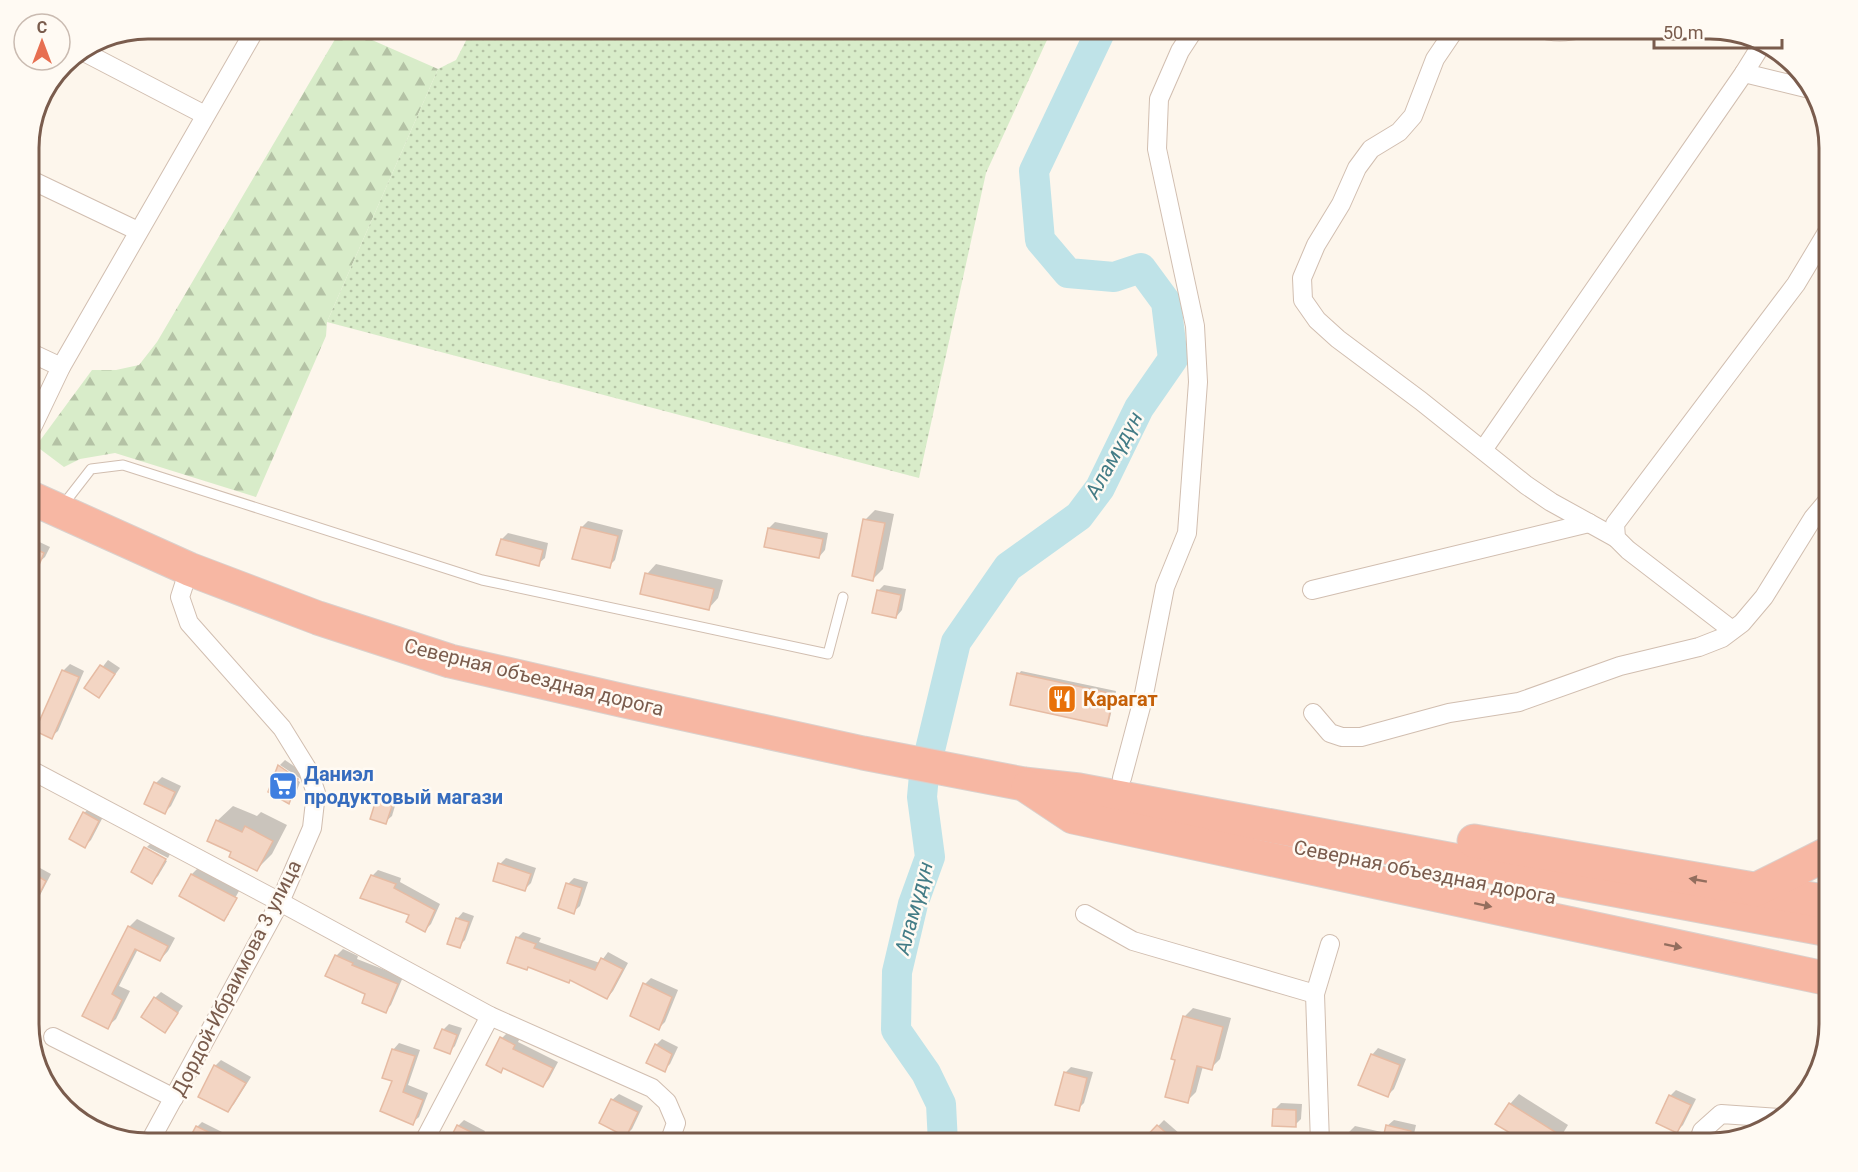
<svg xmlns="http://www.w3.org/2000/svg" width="1858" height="1172" viewBox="0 0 1858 1172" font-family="Roboto,sans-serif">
	<defs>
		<pattern id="forest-firs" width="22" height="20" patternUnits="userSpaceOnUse" patternTransform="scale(1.5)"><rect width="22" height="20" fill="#d8ecc9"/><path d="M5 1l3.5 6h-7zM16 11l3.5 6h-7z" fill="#b4c2a5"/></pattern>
		<pattern id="park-dots" width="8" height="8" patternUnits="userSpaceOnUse" patternTransform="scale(1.5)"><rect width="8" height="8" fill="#d8ecc9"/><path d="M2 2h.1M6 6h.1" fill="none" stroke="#b4c2a5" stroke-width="1.8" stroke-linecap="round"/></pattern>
	</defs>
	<rect width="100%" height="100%" fill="#fdf6ec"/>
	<polygon fill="url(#forest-firs)" points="341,29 347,29 438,69 327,322 326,336 256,497 115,453 80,459 64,467 36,446 92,370 116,370 139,365 157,342"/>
	<polygon fill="url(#park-dots)" points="472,29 1052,29 986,173 919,478 327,322 438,69 456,60"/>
	<g fill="#0003">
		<polygon points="875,510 894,514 883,569 873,579 865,520"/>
		<polygon points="588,521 623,530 615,560 609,566 582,527"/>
		<polygon points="775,522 828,533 825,550 819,557 769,528"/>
		<polygon points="508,533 548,543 545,558 538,564 502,539"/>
		<polygon points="29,537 50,547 45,557 38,563 29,559"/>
		<polygon points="656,564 723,580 718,598 709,608 647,574"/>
		<polygon points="884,585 906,589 902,610 896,617 878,591"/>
		<polygon points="108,660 120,668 99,696 86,688"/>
		<polygon points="70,664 84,671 58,731 51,737 37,730 64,670"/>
		<polygon points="1021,671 1116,691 1109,722 1107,724 1019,674"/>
		<polygon points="285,760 304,773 301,779 280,765"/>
		<polygon points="280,765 280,768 300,782 295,796 288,802 270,791"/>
		<polygon points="162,777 181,786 171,806 165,812 156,783"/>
		<polygon points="384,795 397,799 392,816 385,822 378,801"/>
		<polygon points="233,806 257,816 261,812 287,825 272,854 257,869 233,851 217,821"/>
		<polygon points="91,807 104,815 91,840 85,846 84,813"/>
		<polygon points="152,842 171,852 168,858 147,847"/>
		<polygon points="145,849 167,861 158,876 152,882"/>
		<polygon points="506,858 536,868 531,883 524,890 500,864"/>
		<polygon points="29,862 51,874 37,901 31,907 29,906"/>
		<polygon points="198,868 242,892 239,891 226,914 229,914 224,919 181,896 192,874"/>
		<polygon points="378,870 401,878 400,882 440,904 431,924 425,930 411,914 372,876"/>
		<polygon points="574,878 588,882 580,906 573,912 568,884"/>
		<polygon points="463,912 474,916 465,940 459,946 457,919"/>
		<polygon points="137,919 175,938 168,951 160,960 138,949 119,986 130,991 116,1019 107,1027 84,1015 129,927"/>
		<polygon points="523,932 541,938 539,942 600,963 608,952 628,963 613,991 607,998 517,938"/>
		<polygon points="343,949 358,956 357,959 403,977 391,1005 385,1011 367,993 327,976 336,956"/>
		<polygon points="651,978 678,990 665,1022 658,1029 645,984"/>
		<polygon points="161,992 183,1006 165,1031 155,998"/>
		<polygon points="1193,1008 1231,1018 1220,1059 1211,1068 1203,1066 1196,1092 1187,1101 1177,1059 1184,1017"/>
		<polygon points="449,1024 462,1028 455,1046 449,1052 443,1030"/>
		<polygon points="508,1032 520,1038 518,1042 558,1062 549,1079 543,1086 505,1067 501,1071 502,1038"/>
		<polygon points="662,1039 678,1047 670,1064 664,1070 656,1045"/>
		<polygon points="399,1043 420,1050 408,1085 428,1093 419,1117 412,1123 394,1081 393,1050"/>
		<polygon points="1378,1048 1406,1059 1394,1089 1388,1095 1372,1055"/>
		<polygon points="221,1060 251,1077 234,1104 228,1110 215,1066"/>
		<polygon points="1071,1067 1093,1072 1084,1103 1078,1109 1065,1073"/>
		<polygon points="1676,1090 1696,1099 1683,1125 1677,1131 1670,1096"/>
		<polygon points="619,1094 643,1106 632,1129 626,1135 612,1100"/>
		<polygon points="1519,1094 1568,1125 1557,1143 1529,1143 1497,1123 1510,1104"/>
		<polygon points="1281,1103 1302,1104 1301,1119 1295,1125 1275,1109"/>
		<polygon points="464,1120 485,1131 479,1143 450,1143 458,1126"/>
		<polygon points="1164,1120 1180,1134 1172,1143 1142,1143"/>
		<polygon points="1394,1120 1416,1125 1412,1143 1346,1143 1349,1132 1355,1126 1386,1133 1387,1126"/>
		<polygon points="202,1122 224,1133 218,1143 189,1143 197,1127"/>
		<polygon points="102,1125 116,1130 114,1133 98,1128"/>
		<polygon points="1210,1136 1214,1143 1196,1143"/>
	</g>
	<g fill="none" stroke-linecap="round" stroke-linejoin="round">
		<polyline stroke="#bfe3e8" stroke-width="30" points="943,1143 941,1104 926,1073 896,1030 897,972 913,904 930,857 922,797 924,775 956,642 1008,567 1079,516 1100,488 1139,408 1173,359 1166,302 1141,268 1114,277 1068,273 1040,240 1034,171 1102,28"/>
	</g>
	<g fill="#f3d5c3" stroke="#e6bba3" stroke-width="1.5">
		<polygon points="863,519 885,523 873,581 852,576"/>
		<polygon points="581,527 618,536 610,568 572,559"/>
		<polygon points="768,528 823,539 819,558 764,547"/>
		<polygon points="501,539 543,550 539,566 496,555"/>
		<polygon points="29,546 44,553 39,565 29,560"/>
		<polygon points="645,573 714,589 709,610 640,594"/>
		<polygon points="877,590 901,595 896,618 872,613"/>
		<polygon points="100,665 115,674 99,698 84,688"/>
		<polygon points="62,670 79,677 52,739 35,731"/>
		<polygon points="1017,673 1114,694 1107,726 1010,705"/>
		<polygon points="278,765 298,779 289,804 268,792"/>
		<polygon points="154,782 175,792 165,814 144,804"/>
		<polygon points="376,800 392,806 386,824 370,819"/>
		<polygon points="83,812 99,821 85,848 69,839"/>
		<polygon points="216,820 242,832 245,826 273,841 257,871 229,857 231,852 207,841"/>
		<polygon points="144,847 166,859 152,884 131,872"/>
		<polygon points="498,863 531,874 525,891 493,881"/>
		<polygon points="29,871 46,881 29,914"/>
		<polygon points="191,874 237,898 224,921 179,896"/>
		<polygon points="371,875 396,884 394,888 435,910 425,932 406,922 409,915 360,898"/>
		<polygon points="566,883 582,888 574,914 558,908"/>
		<polygon points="456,918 469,922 460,948 447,944"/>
		<polygon points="128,926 168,946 160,961 135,949 112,994 122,1000 108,1029 82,1016"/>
		<polygon points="516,937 536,944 534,948 595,970 601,958 623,969 607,999 570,980 569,983 528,967 527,970 507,963"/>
		<polygon points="335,955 353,963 352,965 398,984 386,1013 362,1003 365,994 325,976"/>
		<polygon points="643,983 672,997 659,1030 630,1016"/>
		<polygon points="154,997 178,1013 165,1033 141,1017"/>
		<polygon points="1183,1016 1223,1027 1212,1070 1197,1066 1188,1103 1165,1097 1175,1060 1171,1059"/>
		<polygon points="442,1029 457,1035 450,1054 434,1048"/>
		<polygon points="500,1037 515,1045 513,1049 553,1068 543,1087 503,1068 501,1073 486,1065"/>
		<polygon points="655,1044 672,1054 665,1072 646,1063"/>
		<polygon points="392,1049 415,1056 403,1092 423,1100 413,1125 380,1111 392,1081 382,1078"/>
		<polygon points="1371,1054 1400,1065 1388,1097 1358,1085"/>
		<polygon points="214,1065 246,1083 228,1112 198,1097"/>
		<polygon points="1064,1072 1087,1078 1079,1111 1055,1105"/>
		<polygon points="1669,1095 1691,1105 1677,1133 1656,1123"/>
		<polygon points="611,1099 638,1112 626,1137 599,1123"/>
		<polygon points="1509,1103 1560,1135 1555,1143 1527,1143 1495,1124"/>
		<polygon points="1273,1109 1296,1110 1296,1127 1272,1126"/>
		<polygon points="457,1125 493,1143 448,1143"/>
		<polygon points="1157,1125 1178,1143 1140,1143"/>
		<polygon points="1386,1125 1411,1131 1408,1143 1382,1143"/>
		<polygon points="196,1126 231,1143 187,1143"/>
	</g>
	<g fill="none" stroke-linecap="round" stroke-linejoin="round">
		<g stroke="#d1beb0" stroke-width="11">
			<polyline id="lane" points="63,505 91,469 123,465 482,580 828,654 843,597"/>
		</g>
		<g stroke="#d1beb0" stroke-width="20">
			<g id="street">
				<polyline points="1456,28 1435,59 1413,116 1399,132 1371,149 1357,168 1341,204 1316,245 1302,278 1303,300 1317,320 1338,339 1421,401 1526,485 1551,502 1616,538"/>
				<path d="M 1538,28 C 1553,33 1569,32 1584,28"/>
				<polyline points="82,51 205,115"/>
				<polyline points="1744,73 1762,44"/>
				<polyline points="29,179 138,231"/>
				<polyline points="29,352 61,367"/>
				<polyline points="29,434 61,367 256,28"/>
				<polyline points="1483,450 1744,73 1814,90"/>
				<polyline points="1312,590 1589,523"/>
				<polyline points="1732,630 1628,550 1616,538 1615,524 1796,284 1829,229"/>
				<polyline points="1313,713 1330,733 1342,737 1361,737 1449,713 1519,702 1620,666 1699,647 1722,638 1742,623 1764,597 1813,518 1829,499"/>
				<polyline points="29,769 280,902 490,1016 652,1088 667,1102 676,1123 669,1143"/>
				<polyline points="1122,778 1143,699 1165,587 1187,533 1198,382 1195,326 1157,149 1159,99 1180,51 1195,28"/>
				<polyline points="1085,914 1133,941 1315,994"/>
				<polyline points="53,1037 174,1098"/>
				<polyline points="149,1143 280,902 312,828 316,793 308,770 282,728 189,623 180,597 189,569"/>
				<polyline points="423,1143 490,1016"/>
				<polyline points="1320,1143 1315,994 1330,944"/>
				<polyline points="1698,1143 1702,1131 1721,1114 1780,1118"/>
			</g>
		</g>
		<g stroke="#dad1cd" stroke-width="35">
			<g id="highway">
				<polyline points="29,497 189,569 318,618 450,661 629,702 863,753 1024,784 1079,790 1829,930"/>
				<polyline points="1028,787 1073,817 1829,979"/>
				<polyline points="1474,841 1829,902"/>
				<polyline points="1755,890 1829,853"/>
			</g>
		</g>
		<use href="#lane" stroke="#fff" stroke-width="9"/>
		<use href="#street" stroke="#fff" stroke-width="18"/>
		<use href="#highway" stroke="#f7b7a3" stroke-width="33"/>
	</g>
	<defs><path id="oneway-solid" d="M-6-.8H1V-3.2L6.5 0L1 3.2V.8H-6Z" transform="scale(1.5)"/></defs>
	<g fill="#936e5e">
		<use href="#oneway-solid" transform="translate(1698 880) rotate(-170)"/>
		<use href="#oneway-solid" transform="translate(1483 905) rotate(12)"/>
		<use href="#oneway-solid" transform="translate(1673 946) rotate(12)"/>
	</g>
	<defs>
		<g id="restaurant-square" transform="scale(1.5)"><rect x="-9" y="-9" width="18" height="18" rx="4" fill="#e8710a" stroke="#fffaf3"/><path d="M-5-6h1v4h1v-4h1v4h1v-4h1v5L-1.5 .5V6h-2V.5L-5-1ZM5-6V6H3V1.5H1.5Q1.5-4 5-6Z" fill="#fff"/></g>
		<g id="supermarket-square" transform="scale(1.5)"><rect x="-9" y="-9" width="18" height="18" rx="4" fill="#3f7fe0" stroke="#fffaf3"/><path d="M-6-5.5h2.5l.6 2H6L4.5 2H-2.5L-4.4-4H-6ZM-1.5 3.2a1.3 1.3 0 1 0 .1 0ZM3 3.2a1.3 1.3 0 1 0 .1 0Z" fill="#fff"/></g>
	</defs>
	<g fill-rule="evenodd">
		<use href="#restaurant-square" x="1062" y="699"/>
		<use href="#supermarket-square" x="283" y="786"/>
	</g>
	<g text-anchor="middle" stroke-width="5" stroke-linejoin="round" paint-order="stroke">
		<g font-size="20" fill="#7a5c4d" stroke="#fffaf3">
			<text transform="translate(534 677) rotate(14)" y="7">Северная объездная дорога</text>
			<text transform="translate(1425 872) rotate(11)" y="7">Северная объездная дорога</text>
			<text transform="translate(236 978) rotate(-63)" y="7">Дордой-Ибраимова 3 улица</text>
		</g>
		<g font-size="20" font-weight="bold" fill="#c56008" stroke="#fffaf3" text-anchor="start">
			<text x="1083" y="706">Карагат</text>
		</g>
		<g font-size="20" font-weight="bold" fill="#366cbe" stroke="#fffaf3" text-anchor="start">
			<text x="304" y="781">Даниэл<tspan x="304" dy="23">продуктовый магази</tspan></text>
		</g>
		<g font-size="21" font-style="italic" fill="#437c86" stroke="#fffaf3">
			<text transform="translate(1114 455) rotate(-61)" y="7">Аламүдүн</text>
			<text transform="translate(914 908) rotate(-75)" y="7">Аламүдүн</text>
		</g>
	</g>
	<path d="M0 0H1858V1172H0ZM148 39H1710A109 109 0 0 1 1819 148V1024A109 109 0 0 1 1710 1133H148A109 109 0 0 1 39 1024V148A109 109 0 0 1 148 39Z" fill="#fffaf3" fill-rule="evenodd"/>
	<path fill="none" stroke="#7a5c4d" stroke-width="3" d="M148 39H1710A109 109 0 0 1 1819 148V1024A109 109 0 0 1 1710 1133H148A109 109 0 0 1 39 1024V148A109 109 0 0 1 148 39Z"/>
	<g transform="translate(42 42)"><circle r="28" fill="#fffaf3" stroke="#cabbb1" stroke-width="1.5"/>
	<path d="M0-4.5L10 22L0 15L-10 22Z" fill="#e76f51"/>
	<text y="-9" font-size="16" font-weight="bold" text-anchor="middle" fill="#7a5c4d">С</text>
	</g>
	<path d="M1654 39v9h128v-9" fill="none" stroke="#7a5c4d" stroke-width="3"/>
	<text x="1663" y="39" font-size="18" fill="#7a5c4d" stroke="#fffaf3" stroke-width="4.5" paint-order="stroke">50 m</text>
</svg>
